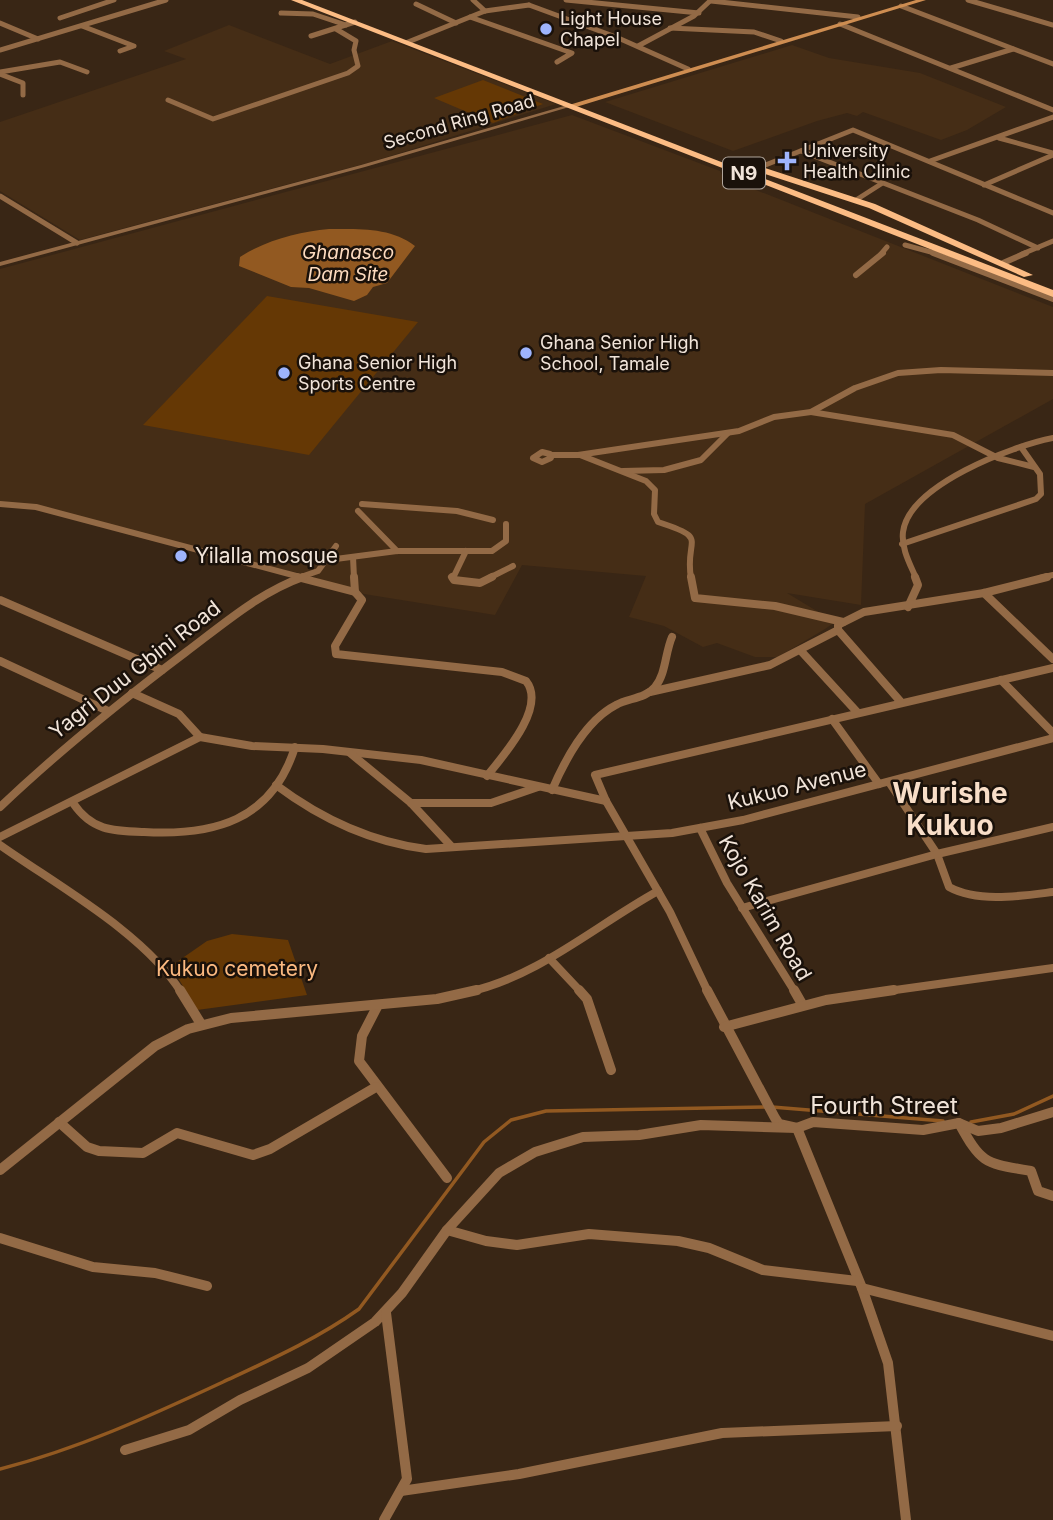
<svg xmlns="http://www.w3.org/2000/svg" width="1053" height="1520" viewBox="0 0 1053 1520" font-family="Inter,sans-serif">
	<rect width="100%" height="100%" fill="#392615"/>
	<g fill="#452d16">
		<polygon points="229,25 330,64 392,41 556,104 371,162 80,240 0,191 0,122 186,59 164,51"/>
		<polygon points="792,45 829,58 920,73 1006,107 967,130 941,140 863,112 857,116 847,113 817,121 733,151 605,102"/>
		<polygon points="572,115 720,171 723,177 1053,307 1053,399 865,504 861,605 787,593 835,622 825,629 778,657 755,657 717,643 703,647 664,626 629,617 646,576 522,565 495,615 364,594 308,575 149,540 34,508 0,505 0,269"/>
	</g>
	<g fill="#653805">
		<polygon points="483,80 543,104 493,123 434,98"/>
		<polygon points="267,296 418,322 309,455 143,425"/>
		<polygon points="232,934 288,940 307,995 197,1010 171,966 207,941"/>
	</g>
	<path fill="#925921" d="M 329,229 C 358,229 391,227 415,246 L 387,283 L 373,287 L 367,295 L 354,301 L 309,288 L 291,287 L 239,266 L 240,257 C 266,240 299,232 329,229 Z"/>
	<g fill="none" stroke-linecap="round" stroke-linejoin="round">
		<g stroke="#925921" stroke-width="3.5">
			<polyline points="772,1107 943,1121"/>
			<polyline points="971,1122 1014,1114 1053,1096"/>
			<path d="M 0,1469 C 78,1449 150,1416 223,1382 C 270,1360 317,1339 359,1309 L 484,1142 L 511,1120 L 546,1111 L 765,1107"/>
		</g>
		<g stroke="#936a46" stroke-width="5">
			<polyline points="473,0 485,11"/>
			<polyline points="566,0 699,13"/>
			<polyline points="968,0 1053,25"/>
			<polyline points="711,1 858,17"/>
			<polyline points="416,4 456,23"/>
			<polyline points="529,5 616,37 688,69"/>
			<polyline points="901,6 1053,64"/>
			<polyline points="281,13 313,14 346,25"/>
			<polyline points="470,17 572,53 557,62"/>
			<polyline points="60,18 114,0"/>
			<polyline points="0,23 38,39"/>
			<polyline points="840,24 1053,110"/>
			<polyline points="82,26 134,46 120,51"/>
			<polyline points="670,28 754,32 781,41"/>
			<polyline points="311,36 355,22"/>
			<polyline points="408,42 485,11 529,5"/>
			<polyline points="638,46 694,16 711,0"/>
			<polyline points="0,50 166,0"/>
			<polyline points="951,68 1013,49"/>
			<polyline points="0,72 60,62 87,72"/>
			<polyline points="0,74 23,83 23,95"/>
			<polyline points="168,100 213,119 348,73 358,66 354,50 356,41 336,29"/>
			<polyline points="999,138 1053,153"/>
			<polyline points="801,151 978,220 1038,248"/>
			<polyline points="930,161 1053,117"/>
			<polyline points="758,168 853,130 1053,213"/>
			<polyline points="984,185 1053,155"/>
			<polyline points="0,196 77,243"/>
			<polyline points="856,200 881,184"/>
			<polyline points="905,245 938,254"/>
			<polyline points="881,254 887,247"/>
			<polyline points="1022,254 1053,241"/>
		</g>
		<g stroke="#936a46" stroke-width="6">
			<polyline points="933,253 1053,299"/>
			<polyline points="1003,263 1026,253"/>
			<polyline points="856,275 883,253"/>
			<polyline points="811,412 953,435 998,458 1034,467"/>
			<polygon points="542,452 550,454 551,458 542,462 533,458"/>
			<polyline points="551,455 578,455 739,431 774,417 811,412 855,388 898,373 941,370 1053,373"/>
			<path d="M 580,455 L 646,481 L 655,490 L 654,514 L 658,522 C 711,539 684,538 691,578"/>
			<polyline points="623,471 664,470 701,460 727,434"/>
			<polyline points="0,504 36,507 304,578"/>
			<polyline points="362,504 457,511 493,520"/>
			<polyline points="358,511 397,551"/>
			<polyline points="902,544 1036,499 1041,494 1040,474 1021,447"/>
			<polyline points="353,557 354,578"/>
			<polyline points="328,560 397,551 492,551 506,541 506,524"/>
			<polyline points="298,578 318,571 336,546"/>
			<polyline points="453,578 466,551"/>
			<polyline points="489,578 513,566"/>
			<path d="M 916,578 C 910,564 901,548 903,532 C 909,485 1012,446 1053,438"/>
			<polyline points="1040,578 1053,575"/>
		</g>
		<g stroke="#936a46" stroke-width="8">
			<path d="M 297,577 L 355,592 L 362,600 L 335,646 L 336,654 L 502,672 L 526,681 C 547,707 503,756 487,776"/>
			<polyline points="354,577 355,592"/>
			<polyline points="452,577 454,580 480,583 492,577"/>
			<polyline points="691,577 695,598 775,606 843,622"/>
			<polyline points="984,593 1053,659"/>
			<polyline points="0,600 162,670"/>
			<polyline points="908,607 918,585 915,577"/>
			<polyline points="838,630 900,701"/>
			<polyline points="801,651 857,712"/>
			<polyline points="0,661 108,711"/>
			<polyline points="1001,680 1053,733"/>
			<polyline points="650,692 770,665 838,630 838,625 864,612 984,593 1047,577"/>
			<polyline points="132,693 179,714 200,737 252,746 323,749 421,760 606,801"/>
			<polyline points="832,719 879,784"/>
			<polyline points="350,753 411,803 451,846"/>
			<path d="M 889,782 L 937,854 L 949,887 C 978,903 1021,896 1053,892"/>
			<path d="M 276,785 C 320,818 371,842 426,849 L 672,833 L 743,820 L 1053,738"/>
			<path d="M 552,790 C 565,760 585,721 616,705 C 628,698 645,699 655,687 C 666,674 665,653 672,637"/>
			<path d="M 73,803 C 92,831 113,831 144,832 C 213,836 272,821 295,747"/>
			<polyline points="411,803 491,803 538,787"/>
			<path d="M 0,807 C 59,751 121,701 186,652 C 222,625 260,592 303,577"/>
			<polyline points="700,828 727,883 795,992"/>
			<polyline points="0,837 200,737"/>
			<path d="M 0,845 C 58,886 144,933 181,992"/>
			<polyline points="742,908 937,854 1053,827"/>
			<polyline points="549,958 581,992"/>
			<path d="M 468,992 C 538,977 596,925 658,891"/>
			<polyline points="708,992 670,912 606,801 595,775 1053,668"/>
			<polyline points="881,992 1053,968"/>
		</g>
		<g stroke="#936a46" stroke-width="10">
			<polyline points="180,990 201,1024"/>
			<polyline points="579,990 587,999 611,1070"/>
			<polyline points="707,990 775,1118 779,1124 797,1128 862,1288 888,1363 906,1520"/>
			<polyline points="794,990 802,1004"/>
			<polyline points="378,1005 362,1036 359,1061 447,1178"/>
			<polyline points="724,1027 826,1000 894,990"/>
			<polyline points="59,1122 87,1147 99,1151 143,1153 177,1133 253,1155 270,1149 376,1087"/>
			<path d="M 959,1123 C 982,1165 985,1163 1031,1171 L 1038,1191 L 1053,1196"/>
			<polyline points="0,1170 155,1046 188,1029 231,1018 437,999 477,990"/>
			<polyline points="447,1230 486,1241 517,1245 589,1234 678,1241 709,1248 763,1270 857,1281"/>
			<polyline points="0,1238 93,1267 155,1273 207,1286"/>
			<polyline points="862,1288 1053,1336"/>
			<polyline points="125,1450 189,1430 240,1400 308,1368 375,1322 402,1293 447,1230 499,1173 535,1152 583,1137 639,1135 701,1125 797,1128 813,1122 923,1130 959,1123 978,1131 1001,1128 1053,1112"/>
			<polyline points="401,1491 519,1474 722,1433 897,1426"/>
			<polyline points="384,1520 407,1479 386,1313"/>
		</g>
		<polygon fill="#936a46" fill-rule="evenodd" points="571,104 576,105 365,167 0,266 0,262 361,165"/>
		<polygon fill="#ce8d51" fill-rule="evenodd" points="916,0 926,0 576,107 569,105"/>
		<g fill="#fcbc84" fill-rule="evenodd">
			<polygon points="291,0 302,0 1053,290 1053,297"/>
			<polygon points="738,161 744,161 875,204 1033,275 1024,277 869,208 738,165"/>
		</g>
	</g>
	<g fill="#9eb4fd" stroke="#1a110a" stroke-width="2.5">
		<circle cx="546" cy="29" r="7"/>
		<path d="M783.5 150.5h7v7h7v7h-7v7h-7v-7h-7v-7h7z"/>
		<circle cx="526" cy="353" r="7"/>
		<circle cx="284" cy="373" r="7"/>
		<circle cx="181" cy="556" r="7"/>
	</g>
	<g text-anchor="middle" stroke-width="5" stroke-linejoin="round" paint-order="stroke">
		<g font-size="18" fill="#f1e4d9" stroke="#1a110a" text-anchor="start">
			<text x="560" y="25">Light House<tspan x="560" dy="21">Chapel</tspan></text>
			<text x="803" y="157">University<tspan x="803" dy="21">Health Clinic</tspan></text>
			<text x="540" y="349">Ghana Senior High<tspan x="540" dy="21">School, Tamale</tspan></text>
			<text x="298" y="369">Ghana Senior High<tspan x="298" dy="21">Sports Centre</tspan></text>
		</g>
		<g font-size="18" fill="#f1e4d9" stroke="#1a110a">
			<text transform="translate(459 122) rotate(-16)" y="6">Second Ring Road</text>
		</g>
		<rect fill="#1a110a" stroke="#b0a59b" stroke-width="2" x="723" y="157.5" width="42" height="31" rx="5"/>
		<g font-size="19" font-weight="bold" fill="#f1e4d9">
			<text x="744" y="180">N9</text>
		</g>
		<g font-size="19" font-style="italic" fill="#fddbbf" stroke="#1a110a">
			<text x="348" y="259">Ghanasco<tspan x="348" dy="22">Dam Site</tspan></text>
		</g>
		<g font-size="21" fill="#f1e4d9" stroke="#1a110a" text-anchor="start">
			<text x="195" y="563">Yilalla mosque</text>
		</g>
		<g font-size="21" fill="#f1e4d9" stroke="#1a110a">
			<text transform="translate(135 670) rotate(-38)" y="7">Yagri Duu Gbini Road</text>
			<text transform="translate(797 786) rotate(-14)" y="7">Kukuo Avenue</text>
			<text transform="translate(765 908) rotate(60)" y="7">Kojo Karim Road</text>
		</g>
		<g font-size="21" fill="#fbb980" stroke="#1a110a">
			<text x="237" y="976">Kukuo cemetery</text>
		</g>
		<g font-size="24" fill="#f1e4d9" stroke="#1a110a">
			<text x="884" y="1114">Fourth Street</text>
		</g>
		<g font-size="28" font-weight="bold" fill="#f8dec8" stroke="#1a110a">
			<text x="950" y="803">Wurishe<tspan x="950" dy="32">Kukuo</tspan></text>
		</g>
	</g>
</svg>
